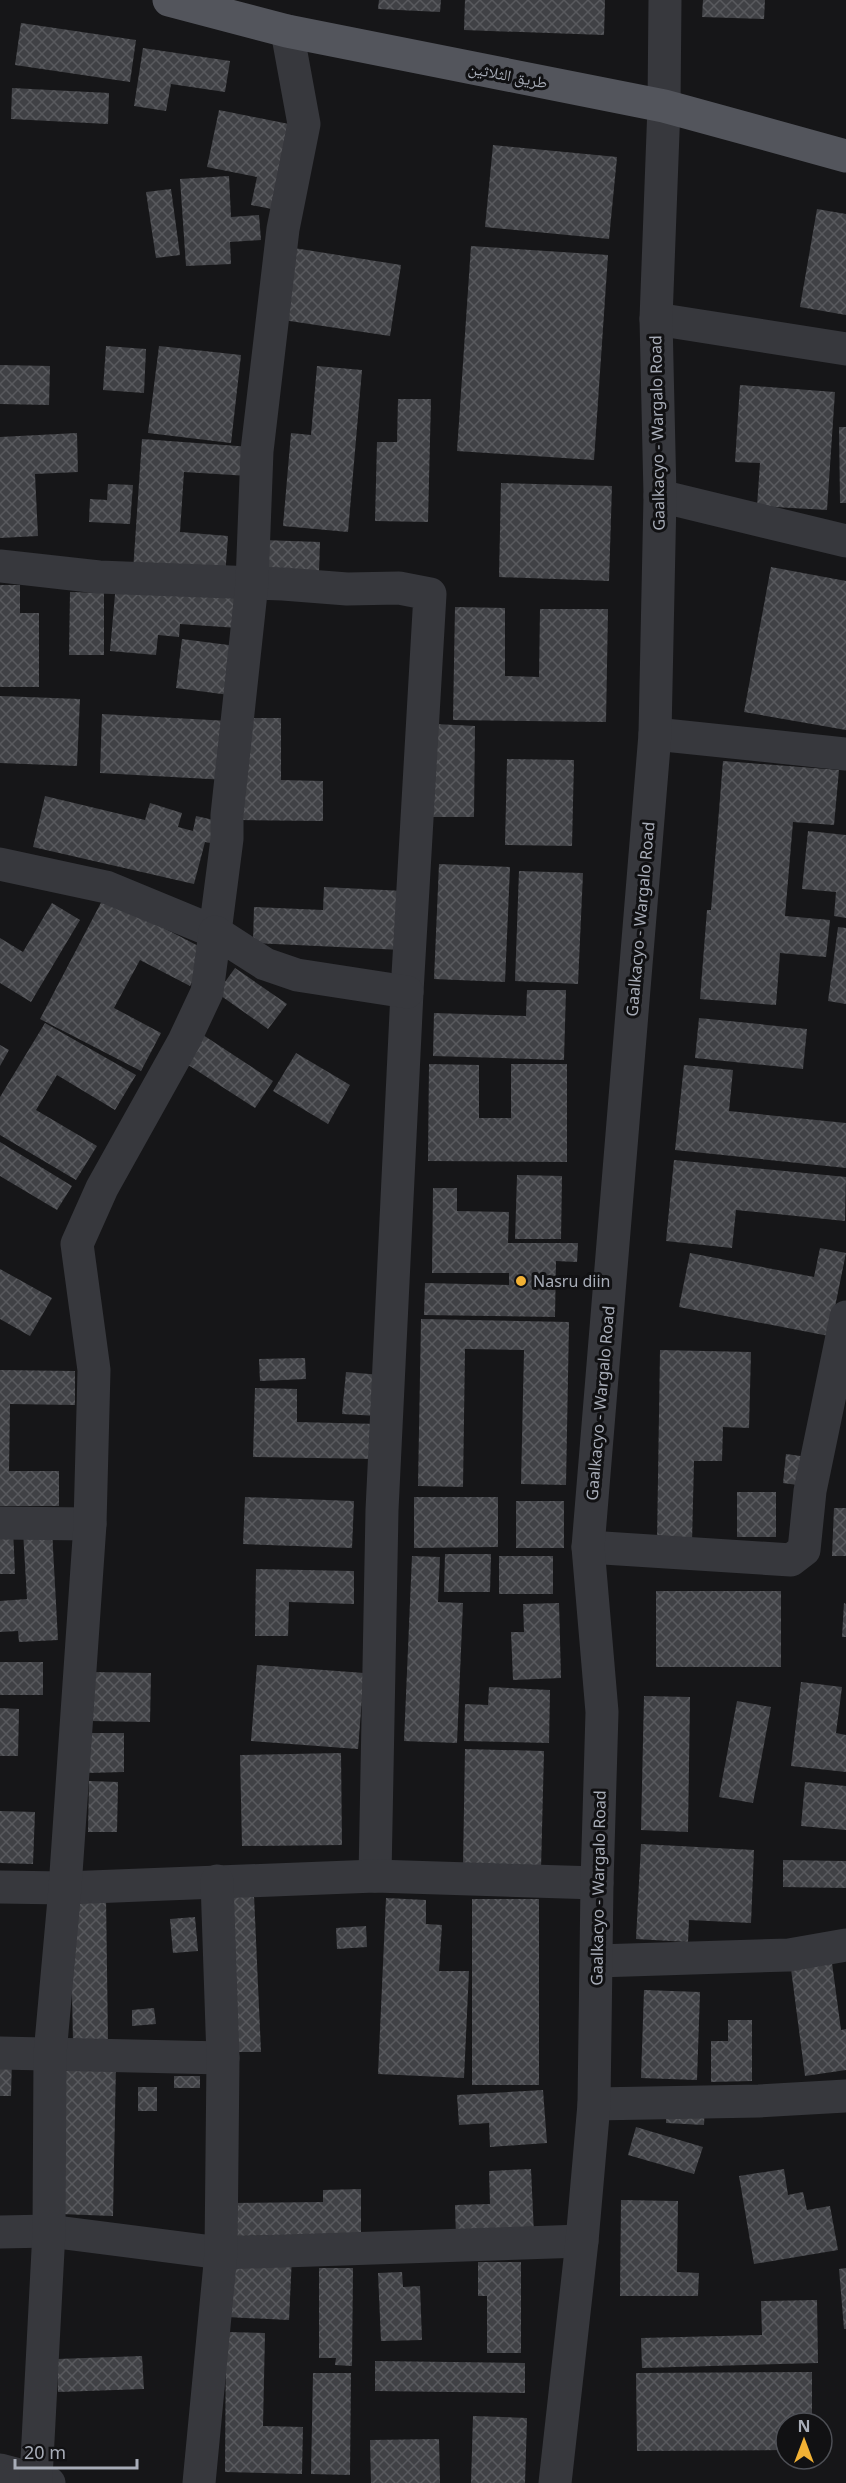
<svg xmlns="http://www.w3.org/2000/svg" width="846" height="2483" viewBox="0 0 846 2483" font-family="'Noto Sans','Noto Naskh Arabic',sans-serif">
	<defs>
		<pattern id="building-cross-hatch" width="8" height="8" patternUnits="userSpaceOnUse" patternTransform="scale(1.5)"><rect width="8" height="8" fill="#404145"/><path d="M0 0l8 8M0 8l8-8" fill="none" stroke="#595a5e"/></pattern>
	</defs>
	<rect width="100%" height="100%" fill="#161618"/>
	<g fill="url(#building-cross-hatch)">
		<polygon points="379,0 441,0 440,12 378,9"/>
		<polygon points="465,0 605,0 604,35 464,30"/>
		<polygon points="703,0 765,0 764,19 702,17"/>
		<polygon points="21,23 136,40 130,82 15,65"/>
		<polygon points="143,48 230,61 225,92 171,84 166,111 134,106"/>
		<polygon points="12,88 109,93 108,124 11,119"/>
		<polygon points="219,110 299,126 282,211 251,205 257,177 207,167"/>
		<polygon points="493,145 617,157 609,239 485,227"/>
		<polygon points="229,176 231,217 259,215 261,240 230,242 231,264 186,266 180,179"/>
		<polygon points="171,189 180,255 156,258 146,192"/>
		<polygon points="817,209 846,214 846,315 800,307"/>
		<polygon points="471,246 608,255 594,460 457,451"/>
		<polygon points="294,248 401,265 390,336 283,320"/>
		<polygon points="106,346 146,349 144,393 103,390"/>
		<polygon points="159,346 241,355 231,443 148,433"/>
		<polygon points="0,365 50,366 49,405 0,404"/>
		<polygon points="317,366 362,370 348,532 283,526 291,433 311,435"/>
		<polygon points="740,385 835,392 827,510 757,506 760,463 735,462"/>
		<polygon points="398,399 431,399 428,522 375,521 377,442 397,442"/>
		<polygon points="839,427 846,427 846,503 840,503"/>
		<polygon points="77,433 78,472 35,474 38,536 0,538 0,437"/>
		<polygon points="142,439 251,447 249,476 184,472 180,532 228,536 225,577 133,571"/>
		<polygon points="501,483 612,486 609,581 499,577"/>
		<polygon points="108,484 133,485 130,524 89,522 90,499 107,500"/>
		<polygon points="263,540 320,542 319,571 262,568"/>
		<polygon points="771,567 846,581 846,730 744,712"/>
		<polygon points="116,583 241,592 238,628 180,624 179,637 158,635 156,655 110,651"/>
		<polygon points="0,585 20,585 20,613 39,613 39,687 0,687"/>
		<polygon points="70,592 104,593 104,655 69,655"/>
		<polygon points="455,607 505,608 505,676 539,677 540,609 608,609 606,722 453,720"/>
		<polygon points="182,639 244,647 237,696 176,688"/>
		<polygon points="0,696 80,699 77,766 0,763"/>
		<polygon points="102,714 229,721 227,780 100,773"/>
		<polygon points="243,718 281,718 281,780 323,781 323,821 241,820"/>
		<polygon points="435,724 475,726 474,817 433,817"/>
		<polygon points="507,759 574,760 572,846 505,845"/>
		<polygon points="723,761 839,770 834,825 793,822 785,916 830,920 826,957 780,953 776,1005 700,999 707,910 711,910"/>
		<polygon points="45,796 145,820 150,803 182,813 178,827 193,831 196,816 227,823 222,845 205,842 194,884 33,847"/>
		<polygon points="808,831 846,835 846,918 834,916 836,892 802,889"/>
		<polygon points="439,864 510,867 505,982 434,979"/>
		<polygon points="519,871 583,873 578,984 515,981"/>
		<polygon points="324,887 404,891 402,950 253,943 254,907 323,910"/>
		<polygon points="104,897 208,951 190,986 140,960 114,1008 161,1033 141,1071 40,1019"/>
		<polygon points="52,903 80,920 31,1002 0,983 0,938 23,952"/>
		<polygon points="838,927 846,928 846,1004 828,1001"/>
		<polygon points="235,968 287,1004 268,1029 217,993"/>
		<polygon points="527,990 566,990 564,1060 433,1056 434,1013 526,1016"/>
		<polygon points="699,1018 807,1029 803,1069 695,1058"/>
		<polygon points="45,1023 136,1075 115,1110 57,1075 36,1110 97,1146 76,1180 0,1135 0,1097"/>
		<polygon points="200,1033 273,1081 255,1108 182,1061"/>
		<polygon points="0,1045 9,1050 0,1066"/>
		<polygon points="296,1053 350,1085 328,1124 273,1091"/>
		<polygon points="429,1064 479,1065 479,1118 511,1118 511,1064 567,1064 567,1162 428,1161"/>
		<polygon points="684,1065 733,1070 729,1111 846,1123 846,1168 675,1150"/>
		<polygon points="0,1142 72,1186 57,1210 0,1176"/>
		<polygon points="674,1160 846,1177 845,1221 736,1210 732,1248 666,1241"/>
		<polygon points="517,1175 562,1176 561,1239 515,1239"/>
		<polygon points="433,1188 457,1188 457,1211 509,1212 508,1243 578,1243 577,1262 556,1261 555,1317 424,1315 425,1283 509,1285 509,1273 432,1273"/>
		<polygon points="820,1248 846,1253 829,1336 679,1307 690,1253 814,1277"/>
		<polygon points="0,1269 52,1298 30,1336 0,1319"/>
		<polygon points="421,1319 569,1322 566,1485 521,1484 524,1350 465,1349 463,1487 418,1486"/>
		<polygon points="660,1350 751,1352 749,1428 723,1427 722,1461 694,1461 692,1543 657,1542"/>
		<polygon points="305,1358 306,1379 260,1381 259,1359"/>
		<polygon points="0,1370 75,1371 75,1405 10,1404 9,1471 59,1471 59,1506 0,1506"/>
		<polygon points="346,1372 381,1375 378,1416 342,1414"/>
		<polygon points="255,1388 297,1389 297,1422 379,1424 378,1459 253,1457"/>
		<polygon points="786,1454 808,1457 805,1486 783,1483"/>
		<rect x="737" y="1492" width="39" height="45"/>
		<polygon points="245,1497 354,1501 352,1548 243,1544"/>
		<polygon points="414,1497 498,1497 498,1547 414,1548"/>
		<rect x="516" y="1501" width="48" height="47"/>
		<polygon points="834,1508 846,1508 846,1556 832,1556"/>
		<polygon points="0,1529 13,1529 15,1574 0,1574"/>
		<polygon points="52,1530 58,1640 19,1642 18,1631 0,1632 0,1601 27,1599 23,1531"/>
		<polygon points="445,1554 491,1554 490,1592 444,1592"/>
		<polygon points="412,1556 440,1557 438,1602 463,1603 457,1743 404,1741"/>
		<rect x="499" y="1556" width="54" height="38"/>
		<polygon points="256,1569 354,1571 354,1604 289,1602 288,1636 255,1636"/>
		<rect x="656" y="1591" width="125" height="76"/>
		<polygon points="559,1603 561,1678 513,1680 511,1632 524,1632 523,1604"/>
		<polygon points="844,1603 846,1604 846,1637 842,1637"/>
		<rect x="0" y="1662" width="43" height="33"/>
		<polygon points="257,1665 364,1673 358,1749 251,1741"/>
		<polygon points="90,1672 151,1673 150,1722 90,1721"/>
		<polygon points="801,1682 842,1687 836,1733 846,1735 846,1772 791,1766"/>
		<polygon points="489,1687 550,1690 549,1743 464,1741 465,1704 488,1705"/>
		<polygon points="644,1696 690,1697 688,1832 641,1830"/>
		<polygon points="737,1701 771,1707 753,1803 719,1797"/>
		<polygon points="0,1708 19,1709 18,1756 0,1756"/>
		<polygon points="86,1733 124,1733 124,1772 87,1773"/>
		<polygon points="465,1749 544,1751 541,1869 463,1867"/>
		<polygon points="341,1753 342,1845 242,1846 240,1755"/>
		<polygon points="89,1781 118,1782 117,1832 88,1832"/>
		<polygon points="805,1782 846,1786 846,1830 801,1826"/>
		<polygon points="0,1811 35,1812 33,1864 0,1863"/>
		<polygon points="641,1844 754,1850 751,1923 689,1920 688,1942 636,1939"/>
		<polygon points="783,1860 846,1861 846,1888 783,1887"/>
		<polygon points="254,1895 261,2052 235,2052 228,1897"/>
		<polygon points="70,1897 106,1897 108,2041 73,2042"/>
		<polygon points="386,1898 426,1900 426,1924 442,1925 439,1971 469,1971 464,2078 378,2074"/>
		<rect x="472" y="1899" width="67" height="186"/>
		<polygon points="195,1917 198,1951 173,1953 170,1919"/>
		<polygon points="366,1926 367,1947 337,1949 336,1928"/>
		<polygon points="832,1963 841,2030 846,2029 846,2070 805,2076 791,1969"/>
		<polygon points="644,1990 700,1992 697,2080 641,2078"/>
		<polygon points="154,2008 156,2024 132,2026 132,2010"/>
		<polygon points="728,2020 752,2020 752,2081 711,2082 711,2041 728,2041"/>
		<polygon points="0,2058 12,2058 11,2096 0,2096"/>
		<polygon points="63,2062 116,2063 113,2216 61,2214"/>
		<rect x="174" y="2076" width="26" height="12"/>
		<rect x="138" y="2087" width="19" height="24"/>
		<polygon points="543,2090 547,2143 490,2147 489,2123 459,2125 457,2095"/>
		<polygon points="666,2105 705,2106 704,2125 666,2123"/>
		<polygon points="636,2127 703,2147 694,2174 628,2155"/>
		<polygon points="531,2169 534,2234 456,2238 455,2205 490,2204 489,2171"/>
		<polygon points="784,2169 788,2195 803,2192 807,2210 830,2206 838,2250 754,2264 739,2176"/>
		<polygon points="361,2189 361,2235 231,2236 231,2203 323,2202 323,2190"/>
		<polygon points="621,2200 678,2201 677,2272 699,2273 698,2296 620,2296"/>
		<polygon points="229,2254 292,2256 289,2320 227,2317"/>
		<polygon points="478,2262 521,2262 521,2353 487,2353 487,2296 478,2296"/>
		<polygon points="319,2268 353,2268 352,2366 335,2365 336,2358 319,2358"/>
		<polygon points="846,2268 846,2329 844,2329 839,2269"/>
		<polygon points="402,2272 403,2287 420,2286 422,2340 381,2341 378,2273"/>
		<polygon points="817,2300 818,2363 642,2368 641,2338 762,2335 761,2301"/>
		<polygon points="226,2332 265,2333 263,2426 303,2427 302,2474 225,2472"/>
		<polygon points="142,2356 144,2389 58,2392 57,2359"/>
		<polygon points="375,2361 525,2363 525,2393 375,2391"/>
		<polygon points="812,2372 812,2423 786,2423 786,2450 637,2451 636,2373"/>
		<polygon points="313,2373 351,2373 350,2475 311,2474"/>
		<polygon points="473,2416 527,2418 525,2483 471,2483"/>
		<polygon points="439,2439 440,2483 371,2483 370,2440"/>
	</g>
	<g fill="none" stroke-linecap="round" stroke-linejoin="round">
		<g stroke="#37383d" stroke-width="33">
			<polyline points="656,319 846,349"/>
			<polyline points="660,496 846,541"/>
			<polyline points="0,566 99,577 283,584 347,589 399,588 430,594 407,992 382,1510 375,1876"/>
			<polyline points="655,734 846,754"/>
			<polyline points="0,864 106,887 215,932 227,839 227,815 252,583 257,451 283,229 304,124 287,31"/>
			<polyline points="0,1523 90,1524"/>
			<polyline points="588,1547 791,1560 804,1550 810,1491 846,1317"/>
			<polyline points="0,1887 65,1888 375,1876 597,1883"/>
			<polyline points="597,1961 789,1955 846,1945"/>
			<polyline points="0,2053 223,2058"/>
			<polyline points="594,2104 759,2101 846,2096"/>
			<polyline points="0,2232 49,2231 221,2253 582,2241"/>
			<polyline points="0,2470 49,2483"/>
			<polyline points="36,2479 49,2231 50,2054 65,1888 90,1524 94,1370 77,1244 102,1188 184,1041 207,992 215,932 265,964 297,975 407,992"/>
			<polyline points="199,2483 221,2253 223,2058 217,1881"/>
			<polyline points="555,2483 582,2241 594,2104 597,1883 602,1712 588,1547 655,734 660,496 656,319 664,106 665,0"/>
		</g>
		<polyline stroke="#53555c" stroke-width="33" points="169,0 287,31 664,106 846,156"/>
	</g>
	<circle fill="#f2b134" stroke="#111113" stroke-width="2" cx="521" cy="1281" r="6"/>
	<g text-anchor="middle" stroke-width="6" stroke-linejoin="round" paint-order="stroke">
		<g font-size="16" fill="#a8adb8" stroke="#111113">
			<text transform="translate(508 75) rotate(11)" y="6">طريق الثلاثين</text>
			<text transform="translate(657 433) rotate(-91)" y="6">Gaalkacyo - Wargalo Road</text>
			<text transform="translate(640 919) rotate(-85)" y="6">Gaalkacyo - Wargalo Road</text>
			<text transform="translate(600 1403) rotate(-85)" y="6">Gaalkacyo - Wargalo Road</text>
			<text transform="translate(598 1888) rotate(-89)" y="6">Gaalkacyo - Wargalo Road</text>
		</g>
		<g font-size="16" fill="#a8adb8" stroke="#111113" text-anchor="start">
			<text x="533" y="1287">Nasru diin</text>
		</g>
	</g>
	<g transform="translate(804 2441)"><circle r="28" fill="#111113" stroke="#4d4f55" stroke-width="1.5"/>
	<path d="M0-4.5L10 22L0 15L-10 22Z" fill="#f2b134"/>
	<text y="-9" font-size="16" font-weight="bold" text-anchor="middle" fill="#a8adb8">N</text>
	</g>
	<path d="M15 2459v9h122v-9" fill="none" stroke="#a8adb8" stroke-width="3"/>
	<text x="24" y="2459" font-size="18" fill="#a8adb8" stroke="#111113" stroke-width="4.5" paint-order="stroke">20 m</text>
</svg>
